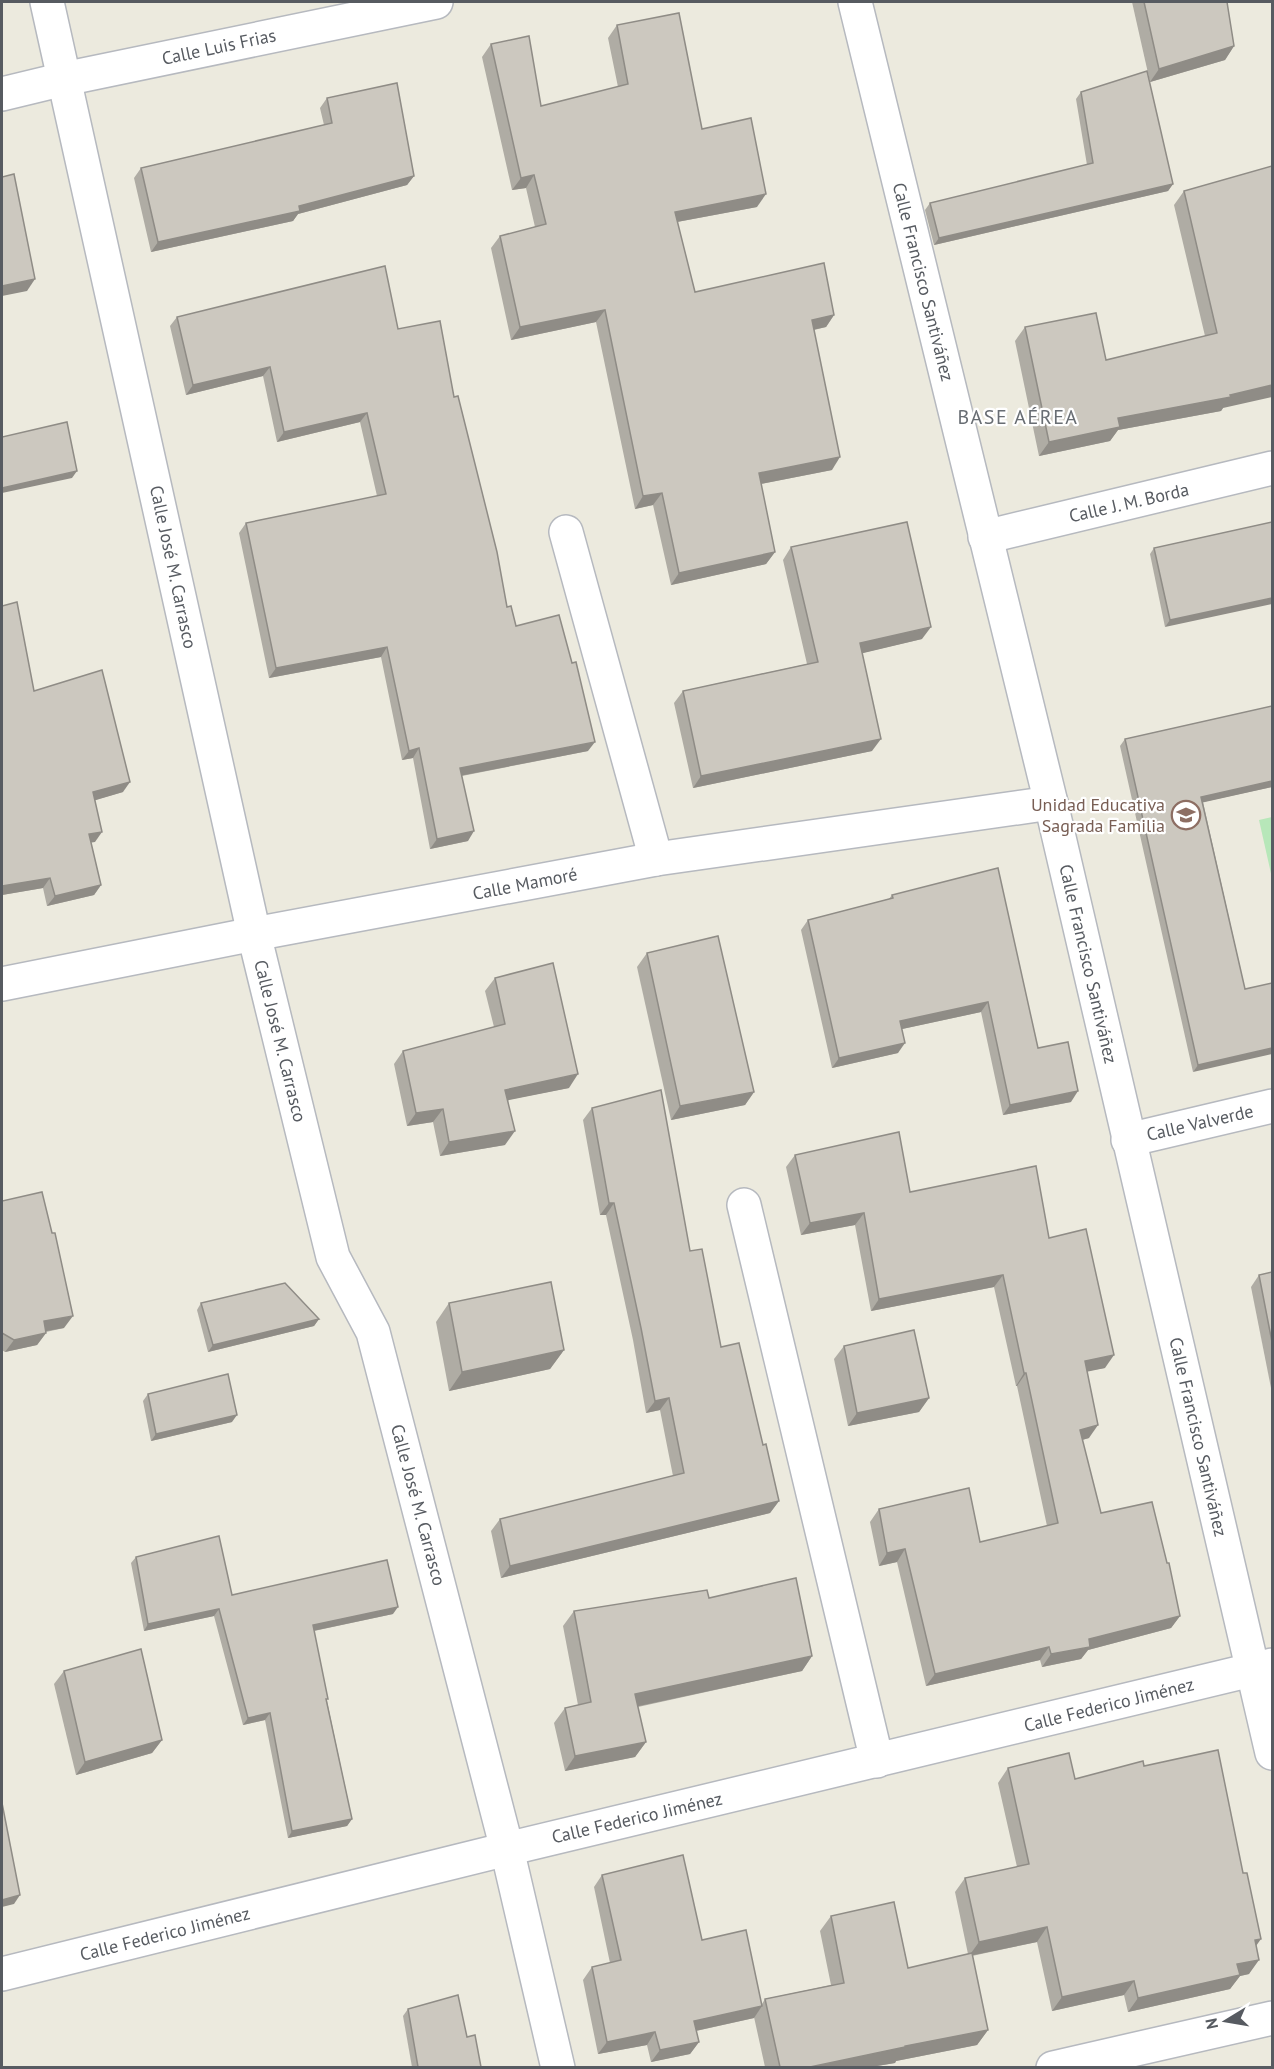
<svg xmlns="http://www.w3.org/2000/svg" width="1274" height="2069" viewBox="0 0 1274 2069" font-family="'PT Sans',sans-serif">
	<rect width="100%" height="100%" fill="#eceade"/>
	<polygon fill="#b7e7b9" points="1272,817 1272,878 1259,820"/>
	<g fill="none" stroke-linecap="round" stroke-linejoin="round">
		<g stroke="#b6b9bf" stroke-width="36">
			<g id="minor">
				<polyline points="47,2 254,934 333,1257 373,1332 507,1849 558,2068"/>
				<polyline points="855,2 1051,803 1272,1753"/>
				<polyline points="2,94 64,79 436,2"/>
				<polyline points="566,532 656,859"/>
				<polyline points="985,537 1272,468"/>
				<polyline points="2,984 254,934 656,859 1051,803"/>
				<polyline points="1128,1140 1272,1106"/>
				<polyline points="744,1205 877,1761"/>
				<polyline points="2,1974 507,1849 1272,1665"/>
				<polyline points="1053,2068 1272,2018"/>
			</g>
		</g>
		<use href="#minor" stroke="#fff" stroke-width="33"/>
	</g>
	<g fill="#afaca4">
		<polygon points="1132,2 1227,2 1234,46 1225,60 1150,82"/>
		<polygon points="617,25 702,129 757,207 677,222 695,292 834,315 826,327 814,330 832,470 761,484 775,552 766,564 671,585 653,505 635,509 596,322 511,340 491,248 500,236 535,227 526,188 512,190 482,57 491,44 541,106 618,87 608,38"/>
		<polygon points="1081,92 1173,184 1168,191 934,245 925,210 930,203 1087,165 1076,99"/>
		<polygon points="327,98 414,176 407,185 298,214 293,221 151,252 134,178 141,168 324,125 320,108"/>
		<polygon points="1272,166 1223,408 1221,411 1118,430 1110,441 1039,456 1015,341 1025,327 1106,360 1205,336 1174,205 1184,191"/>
		<polygon points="177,317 398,329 454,397 507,607 516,626 588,751 462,776 468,841 430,849 413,758 402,760 381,657 269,678 239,533 246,523 377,496 360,422 277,442 263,376 186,395 170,326"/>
		<polygon points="1272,522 1165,627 1150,554 1154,548"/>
		<polygon points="791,547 922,639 862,653 872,751 693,788 674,703 683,691 807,664 783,560"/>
		<polygon points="2,606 34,691 123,792 95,800 95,842 91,842 101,885 94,895 47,906 43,888 2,895"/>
		<polygon points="1272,706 1272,787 1203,802 1245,989 1272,983 1193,1072 1120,746 1125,739"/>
		<polygon points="892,895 1038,1048 1071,1102 1003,1115 981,1012 902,1029 898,1053 832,1068 801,930 808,920 889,899"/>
		<polygon points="647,953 754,1092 745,1105 671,1120 637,967"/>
		<polygon points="495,978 569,1088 507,1100 505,1145 440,1156 433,1122 407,1126 394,1064 403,1051 494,1027 485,991"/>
		<polygon points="592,1108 690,1251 721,1347 763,1445 779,1501 770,1513 501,1578 491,1531 500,1519 673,1476 660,1410 646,1413 633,1340 606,1215 600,1215 583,1120"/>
		<polygon points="795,1155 1049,1238 1105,1368 1087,1371 1089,1438 1082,1440 1101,1513 1180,1616 1171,1628 1088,1650 1081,1659 1042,1667 1040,1660 926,1686 897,1562 879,1566 870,1522 879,1509 980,1542 1047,1526 1017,1386 1016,1386 994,1287 871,1311 855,1225 801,1235 786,1167"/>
		<polygon points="2,1201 64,1328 46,1332 46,1333 37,1345 5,1352 2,1350"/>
		<polygon points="1272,1272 1272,1393 1251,1287 1259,1275"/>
		<polygon points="201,1303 319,1319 314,1326 208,1352 197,1310"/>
		<polygon points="449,1303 564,1350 550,1369 449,1391 436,1322"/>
		<polygon points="844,1346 929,1398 919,1412 848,1426 834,1359"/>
		<polygon points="148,1394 232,1422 151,1441 143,1401"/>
		<polygon points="136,1557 232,1595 393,1614 314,1631 327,1701 352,1819 347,1826 288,1838 265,1720 243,1725 214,1616 144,1631 131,1563"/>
		<polygon points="709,1598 812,1656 802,1671 638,1707 646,1742 635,1757 565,1771 554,1723 565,1708 578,1705 563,1626 574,1611"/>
		<polygon points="64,1671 162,1740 152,1753 76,1775 54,1684"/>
		<polygon points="1144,1766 1256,1946 1249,1974 1240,1976 1230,1989 1128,2012 1124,1995 1052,2011 1037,1942 972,1956 988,2030 977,2045 896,2061 895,2063 871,2067 765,2067 754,2017 754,2018 696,2031 699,2042 690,2054 651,2062 647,2045 598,2054 583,1980 592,1967 610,1963 594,1887 602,1875 702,1940 762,2004 765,1999 831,1985 820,1931 831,1916 908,1968 968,1954 955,1892 965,1878 1017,1867 998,1783 1008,1768 1075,1779"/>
		<polygon points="408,2009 467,2037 481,2067 412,2067 403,2016"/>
	</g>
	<g fill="#8f8c86">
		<polygon points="1234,46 1225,60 1150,82 1159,69"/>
		<polygon points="534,175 526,188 512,190 521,178"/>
		<polygon points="414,176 407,185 298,214 293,221 151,252 158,242"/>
		<polygon points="1173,184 1168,191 934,245 939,238"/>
		<polygon points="766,194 757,207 666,224 675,212"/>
		<polygon points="35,279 27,291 2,296 2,286"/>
		<polygon points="605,310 596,322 511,340 520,327"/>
		<polygon points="834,315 826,327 803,332 812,320"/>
		<polygon points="270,367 263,376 186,395 193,385"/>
		<polygon points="1272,385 1272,397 1223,408 1221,411 1118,430 1110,441 1039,456 1049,442 1118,418"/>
		<polygon points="367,413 360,422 277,442 284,432"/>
		<polygon points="840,457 832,470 750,486 759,473"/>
		<polygon points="77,471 72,478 2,493 2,488"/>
		<polygon points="662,493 653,505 635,509 643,496"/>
		<polygon points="775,552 766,564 671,585 679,573"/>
		<polygon points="1272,598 1272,604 1165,627 1170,620"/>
		<polygon points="931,627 922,639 851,656 860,643"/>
		<polygon points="387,647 381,657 269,678 276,668"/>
		<polygon points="881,739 872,751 693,788 701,776"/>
		<polygon points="595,742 588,751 454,777 460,768"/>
		<polygon points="419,748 413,758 402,760 409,751"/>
		<polygon points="1272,781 1272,787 1196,804 1201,797"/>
		<polygon points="130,782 123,792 86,803 93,792"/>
		<polygon points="474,831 468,841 430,849 437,839"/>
		<polygon points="102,832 95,842 82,844 89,834"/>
		<polygon points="50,878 43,888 2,895 2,886"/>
		<polygon points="101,885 94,895 47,906 55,896"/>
		<polygon points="988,1002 981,1012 893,1031 900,1021"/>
		<polygon points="905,1043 898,1053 832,1068 839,1058"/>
		<polygon points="1272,1048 1272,1054 1193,1072 1198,1065"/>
		<polygon points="578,1074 569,1088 495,1103 505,1090"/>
		<polygon points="1078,1091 1071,1102 1003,1115 1010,1105"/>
		<polygon points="754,1092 745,1105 671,1120 680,1106"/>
		<polygon points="443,1109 433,1122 407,1126 416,1113"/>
		<polygon points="515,1131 505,1145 440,1156 449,1142"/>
		<polygon points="609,1203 614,1203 606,1215 600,1215"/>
		<polygon points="864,1213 855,1225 801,1235 810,1223"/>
		<polygon points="1003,1275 994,1287 871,1311 879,1299"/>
		<polygon points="73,1316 64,1328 35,1333 44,1321"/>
		<polygon points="319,1319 314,1326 208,1352 213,1345"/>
		<polygon points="46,1333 37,1345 5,1352 14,1340"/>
		<polygon points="564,1350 550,1369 449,1391 462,1372"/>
		<polygon points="1114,1355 1105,1368 1076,1374 1085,1361"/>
		<polygon points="1024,1373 1026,1373 1017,1386 1016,1386"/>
		<polygon points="669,1398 660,1410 646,1413 655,1401"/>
		<polygon points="929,1398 919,1412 848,1426 857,1413"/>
		<polygon points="237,1415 232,1422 151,1441 156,1434"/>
		<polygon points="1098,1425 1089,1438 1071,1443 1080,1430"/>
		<polygon points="779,1501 770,1513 501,1578 510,1566"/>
		<polygon points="905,1549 897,1562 879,1566 887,1553"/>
		<polygon points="398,1607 393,1614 308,1632 313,1625"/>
		<polygon points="219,1609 214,1616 144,1631 148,1624"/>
		<polygon points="1180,1616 1171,1628 1088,1650 1081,1659 1042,1667 1051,1654 1089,1639"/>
		<polygon points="1049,1647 1040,1660 926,1686 935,1674"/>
		<polygon points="812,1656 802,1671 625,1709 635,1694"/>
		<polygon points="270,1713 265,1720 243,1725 248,1718"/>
		<polygon points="162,1740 152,1753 76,1775 85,1762"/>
		<polygon points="646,1742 635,1757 565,1771 575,1756"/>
		<polygon points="352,1819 347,1826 288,1838 292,1831"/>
		<polygon points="20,1895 14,1904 2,1907 2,1900"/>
		<polygon points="1047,1927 1037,1942 969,1956 979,1942"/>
		<polygon points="1261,1939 1251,1953 1255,1940"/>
		<polygon points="1259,1960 1249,1974 1240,1976 1230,1989 1128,2012 1138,1998 1237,1964"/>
		<polygon points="1134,1981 1124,1995 1052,2011 1062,1997"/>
		<polygon points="762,2006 754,2018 686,2033 694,2021"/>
		<polygon points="988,2030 977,2045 896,2061 895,2063 871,2067 810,2067 905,2046"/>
		<polygon points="655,2032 647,2045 598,2054 607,2042"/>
		<polygon points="699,2042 690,2054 651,2062 660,2050"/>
	</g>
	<g fill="#ccc8bf" stroke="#8f8c86" stroke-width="1.5">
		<polygon points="1144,2 1227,2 1234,46 1159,69"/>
		<polygon points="679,13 702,129 751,118 766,194 675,212 695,292 824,263 834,315 812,320 840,457 759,473 775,552 679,573 662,493 643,496 605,310 520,327 500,236 546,224 534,175 521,178 491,44 529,36 541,106 628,84 617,25"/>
		<polygon points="1147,71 1173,184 939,238 930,203 1093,163 1081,92"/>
		<polygon points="397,83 414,176 299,206 300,211 158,242 141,168 332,123 327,98"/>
		<polygon points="1272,166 1272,385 1230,395 1231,397 1118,418 1120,427 1049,442 1025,327 1096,313 1106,360 1217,333 1184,191"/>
		<polygon points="14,174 35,279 2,286 2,177"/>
		<polygon points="385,266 398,329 440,321 454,397 458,396 497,552 507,607 511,606 516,626 559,615 572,663 576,662 595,742 460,768 474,831 437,839 419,748 409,751 387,647 276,668 246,523 386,494 367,413 284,432 270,367 193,385 177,317"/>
		<polygon points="67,422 77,471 2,488 2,437"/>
		<polygon points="907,522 931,627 860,643 881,739 701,776 683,691 818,662 791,547"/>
		<polygon points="1272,522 1272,598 1170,620 1154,548"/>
		<polygon points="17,602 34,691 102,670 130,782 93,792 102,832 89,834 101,885 55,896 50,878 2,886 2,606"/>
		<polygon points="1272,706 1272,781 1201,797 1245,989 1272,983 1272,1048 1198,1065 1125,739"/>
		<polygon points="998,868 1038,1048 1068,1042 1078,1091 1010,1105 988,1002 900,1021 905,1043 839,1058 808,920 893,898 892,895"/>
		<polygon points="718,936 754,1092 680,1106 647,953"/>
		<polygon points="553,963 578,1074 505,1090 515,1131 449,1142 443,1109 416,1113 403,1051 505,1024 495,978"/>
		<polygon points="661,1090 690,1251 702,1249 721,1347 739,1343 763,1445 766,1444 779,1501 510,1566 500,1519 684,1473 669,1398 655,1401 641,1328 614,1203 609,1203 592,1108"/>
		<polygon points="899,1132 910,1192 1036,1166 1049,1238 1086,1229 1114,1355 1085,1361 1098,1425 1080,1430 1101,1513 1152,1502 1167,1563 1169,1563 1180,1616 1089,1639 1090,1647 1051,1654 1049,1647 935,1674 905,1549 887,1553 879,1509 969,1488 980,1542 1058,1523 1026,1373 1024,1373 1003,1275 879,1299 864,1213 810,1223 795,1155"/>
		<polygon points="42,1192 52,1233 55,1233 73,1316 44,1321 46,1333 14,1340 2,1333 2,1201"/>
		<polygon points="1272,1272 1272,1342 1259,1275"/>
		<polygon points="551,1282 564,1350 462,1372 449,1303"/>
		<polygon points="285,1283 319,1319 213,1345 201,1303"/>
		<polygon points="914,1330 929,1398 857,1413 844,1346"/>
		<polygon points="228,1374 237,1415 156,1434 148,1394"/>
		<polygon points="219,1536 232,1595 387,1560 398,1607 313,1625 328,1699 326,1699 352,1819 292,1831 270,1713 248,1718 219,1609 148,1624 136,1557"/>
		<polygon points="796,1578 812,1656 635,1694 646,1742 575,1756 565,1708 591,1702 574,1611 707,1590 709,1598"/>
		<polygon points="141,1649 162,1740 85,1762 64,1671"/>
		<polygon points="1218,1750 1243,1873 1247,1873 1261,1939 1255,1940 1259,1960 1237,1964 1240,1975 1138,1998 1134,1981 1062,1997 1047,1927 979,1942 965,1878 1029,1864 1008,1768 1069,1753 1075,1779 1143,1761 1144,1766"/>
		<polygon points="2,1803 20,1895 2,1900"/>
		<polygon points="683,1855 702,1940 746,1930 762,2006 694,2021 699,2042 660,2050 655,2032 607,2042 592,1967 621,1960 602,1875"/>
		<polygon points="894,1902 908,1968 972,1953 988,2030 905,2046 905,2047 810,2067 780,2067 765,1999 844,1983 831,1916"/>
		<polygon points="458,1995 467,2037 475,2035 481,2067 418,2067 408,2009"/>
	</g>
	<defs>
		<g id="school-ring" transform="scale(1.5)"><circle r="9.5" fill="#fff" stroke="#8d6e63" stroke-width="1.5"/><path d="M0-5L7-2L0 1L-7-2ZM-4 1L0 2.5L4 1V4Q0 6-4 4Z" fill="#8d6e63"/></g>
	</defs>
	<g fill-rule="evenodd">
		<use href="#school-ring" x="1186" y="815"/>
	</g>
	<g text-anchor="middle" stroke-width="4.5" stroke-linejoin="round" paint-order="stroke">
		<g font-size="18" fill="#575b61" stroke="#fff">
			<text transform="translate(219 47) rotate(-12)" y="6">Calle Luis Frias</text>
			<text transform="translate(923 282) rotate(76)" y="6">Calle Francisco Santiváñez</text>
			<text transform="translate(1129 503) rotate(-13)" y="6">Calle J. M. Borda</text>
			<text transform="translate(173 567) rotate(78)" y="6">Calle José M. Carrasco</text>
			<text transform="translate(525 884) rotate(-11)" y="6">Calle Mamoré</text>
			<text transform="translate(1088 964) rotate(77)" y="6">Calle Francisco Santiváñez</text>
			<text transform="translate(280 1041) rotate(76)" y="6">Calle José M. Carrasco</text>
			<text transform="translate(1200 1123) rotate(-13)" y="6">Calle Valverde</text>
			<text transform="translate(1198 1437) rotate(77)" y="6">Calle Francisco Santiváñez</text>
			<text transform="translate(418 1505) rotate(75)" y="6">Calle José M. Carrasco</text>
			<text transform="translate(1109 1705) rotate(-14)" y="6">Calle Federico Jiménez</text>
			<text transform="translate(637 1818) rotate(-13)" y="6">Calle Federico Jiménez</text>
			<text transform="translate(165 1934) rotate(-14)" y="6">Calle Federico Jiménez</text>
		</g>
		<g font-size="18" fill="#785e54" stroke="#fff" text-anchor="end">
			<text x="1165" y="811">Unidad Educativa<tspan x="1165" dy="21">Sagrada Familia</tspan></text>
		</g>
		<g font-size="20" letter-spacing="1.5" fill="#686d73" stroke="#fff">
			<text x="1018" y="424">BASE AÉREA</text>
		</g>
	</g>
	<rect width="1274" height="2069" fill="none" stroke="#575b61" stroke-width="6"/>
	<g transform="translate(1226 2021) rotate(259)" stroke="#ffffff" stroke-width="4.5" paint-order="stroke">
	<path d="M0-4.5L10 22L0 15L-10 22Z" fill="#575b61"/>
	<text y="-9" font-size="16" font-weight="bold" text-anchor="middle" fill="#575b61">N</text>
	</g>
</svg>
